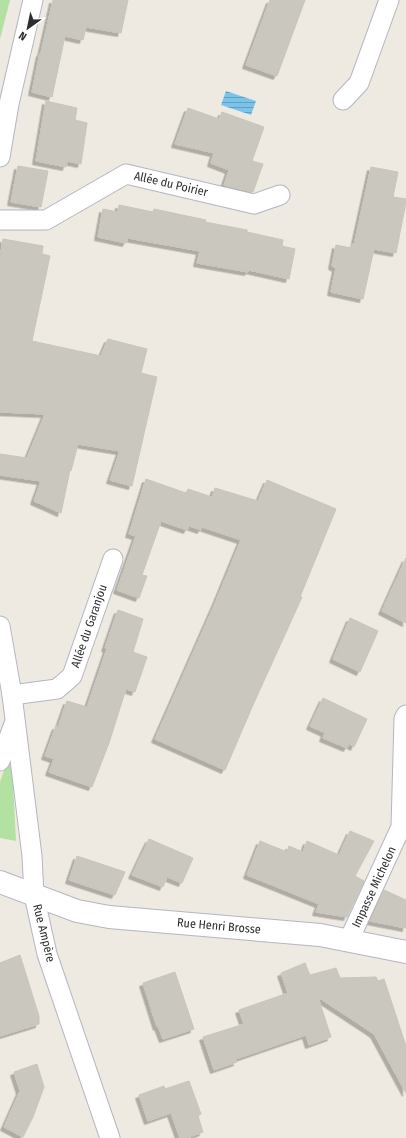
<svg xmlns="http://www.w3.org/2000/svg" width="406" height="1138" viewBox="0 0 406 1138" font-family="'Fira Sans Condensed',sans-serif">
	<defs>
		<pattern id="water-rules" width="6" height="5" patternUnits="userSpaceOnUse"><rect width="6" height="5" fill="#7ac3ea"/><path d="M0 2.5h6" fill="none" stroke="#649fbe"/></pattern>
		<filter id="shadow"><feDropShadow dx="-3.5" dy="3.5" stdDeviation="0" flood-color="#0004"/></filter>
	</defs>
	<rect width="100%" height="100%" fill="#eee9e1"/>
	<g fill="#b2e1a1">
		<polygon points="0,0 10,0 0,39"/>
		<polygon points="6,765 12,766 16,841 0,838 0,782"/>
	</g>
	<polygon fill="url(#water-rules)" points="226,91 256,101 251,115 221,105"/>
	<g fill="#cac7bf" stroke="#cac5ba" filter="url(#shadow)">
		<polygon points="53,0 128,0 121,33 86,27 83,40 65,36 52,97 32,92 40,53 41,53"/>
		<polygon points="270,0 305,0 277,76 246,65"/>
		<polygon points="46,101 77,108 75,120 87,123 81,164 67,161 66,167 36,161"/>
		<polygon points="188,108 219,119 222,112 264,127 252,161 263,164 253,192 224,185 229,170 211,163 214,153 175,144"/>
		<polygon points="18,166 48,171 41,207 11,202"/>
		<polygon points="371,167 398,172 393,197 406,199 406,202 396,253 374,249 363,299 331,292 336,268 332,266 336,245 351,248 352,244 354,245"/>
		<polygon points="119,205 153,212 154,209 206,220 205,222 247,230 247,232 283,240 282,246 295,249 289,279 249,270 248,272 197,263 200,251 128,238 126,243 98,237 103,209 118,212"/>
		<polygon points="3,239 43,246 42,254 50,256 32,341 101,356 108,339 147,349 141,373 157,377 132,486 110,480 120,451 78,444 71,471 70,470 61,513 34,501 41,481 0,475 0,454 27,458 45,414 0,412 0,259"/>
		<polygon points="146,479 186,493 188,489 212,497 215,488 258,501 267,480 336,509 300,597 302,597 253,705 225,770 155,739 216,601 241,540 202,527 201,530 189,526 187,530 161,521 142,575 147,576 139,598 117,590 136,536 129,534"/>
		<polygon points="406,558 406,623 382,611"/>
		<polygon points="118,610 143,619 133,652 147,657 135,692 126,689 109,743 92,787 49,772 54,759 45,756 56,726 58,727 67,701 87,707 107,649 105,648"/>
		<polygon points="350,618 378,631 360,672 333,659"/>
		<polygon points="323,698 367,719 354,747 349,744 347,748 323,738 325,733 310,726"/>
		<polygon points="350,831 374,841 355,876 364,881 347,917 316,912 319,904 247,875 260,841 287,852 289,846 303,852 307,841 339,855"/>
		<polygon points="149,839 193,858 182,883 167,877 163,887 132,875"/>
		<polygon points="77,856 125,872 115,895 69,880"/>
		<polygon points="384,890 406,900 406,928 370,921"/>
		<polygon points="20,955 39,1016 39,1024 0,1036 0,963"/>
		<polygon points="305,963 310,975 336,968 340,978 376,977 378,981 384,979 406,1046 406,1093 374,1034 318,997 331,1037 309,1045 306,1035 236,1059 237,1062 214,1070 203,1037 244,1024 239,1010 288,993 281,973"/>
		<polygon points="175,972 194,1029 163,1039 158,1026 157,1027 143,983"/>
		<polygon points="37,1064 44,1087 33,1117 23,1137 4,1127 20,1091 14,1072"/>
		<polygon points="189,1081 201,1114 198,1116 203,1132 187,1138 180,1138 171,1113 148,1121 139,1095 164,1086 165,1089"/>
	</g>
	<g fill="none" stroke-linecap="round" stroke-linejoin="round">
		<g stroke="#b4b6c0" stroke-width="21">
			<g id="minor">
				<polyline points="343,100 359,83 389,0"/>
				<polyline points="0,157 9,104 33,0"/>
				<polyline points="0,220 46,220 126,174 254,204 280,195"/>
				<polyline points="0,626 12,695 32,856 34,895 47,954 110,1138"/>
				<polyline points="12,695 57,689 72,676 113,559"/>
				<polyline points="0,761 14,724"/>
				<polyline points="349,940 401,827 404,719 406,715"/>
			</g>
		</g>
		<g stroke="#b4b6c0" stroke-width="24">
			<polyline id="tertiary" points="0,882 77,911 109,917 320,935 406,952"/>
		</g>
		<use href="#minor" stroke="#fff" stroke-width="19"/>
		<use href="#tertiary" stroke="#fff" stroke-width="22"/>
	</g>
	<g text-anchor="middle" stroke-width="3" stroke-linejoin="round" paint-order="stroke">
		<g font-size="12" fill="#2d2d2d" stroke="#fff">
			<text transform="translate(171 184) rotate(13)" y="4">Allée du Poirier</text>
			<text transform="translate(89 626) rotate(-71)" y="4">Allée du Garanjou</text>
			<text transform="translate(374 887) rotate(-65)" y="4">Impasse Michelon</text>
			<text transform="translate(219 926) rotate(5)" y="4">Rue Henri Brosse</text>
			<text transform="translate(44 933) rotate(76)" y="4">Rue Ampère</text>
		</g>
	</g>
	<g transform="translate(28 28) rotate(213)" stroke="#ffffff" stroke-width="3" paint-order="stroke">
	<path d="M0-3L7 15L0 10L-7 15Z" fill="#2d2d2d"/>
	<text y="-6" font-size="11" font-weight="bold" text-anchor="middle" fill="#2d2d2d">N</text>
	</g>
</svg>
